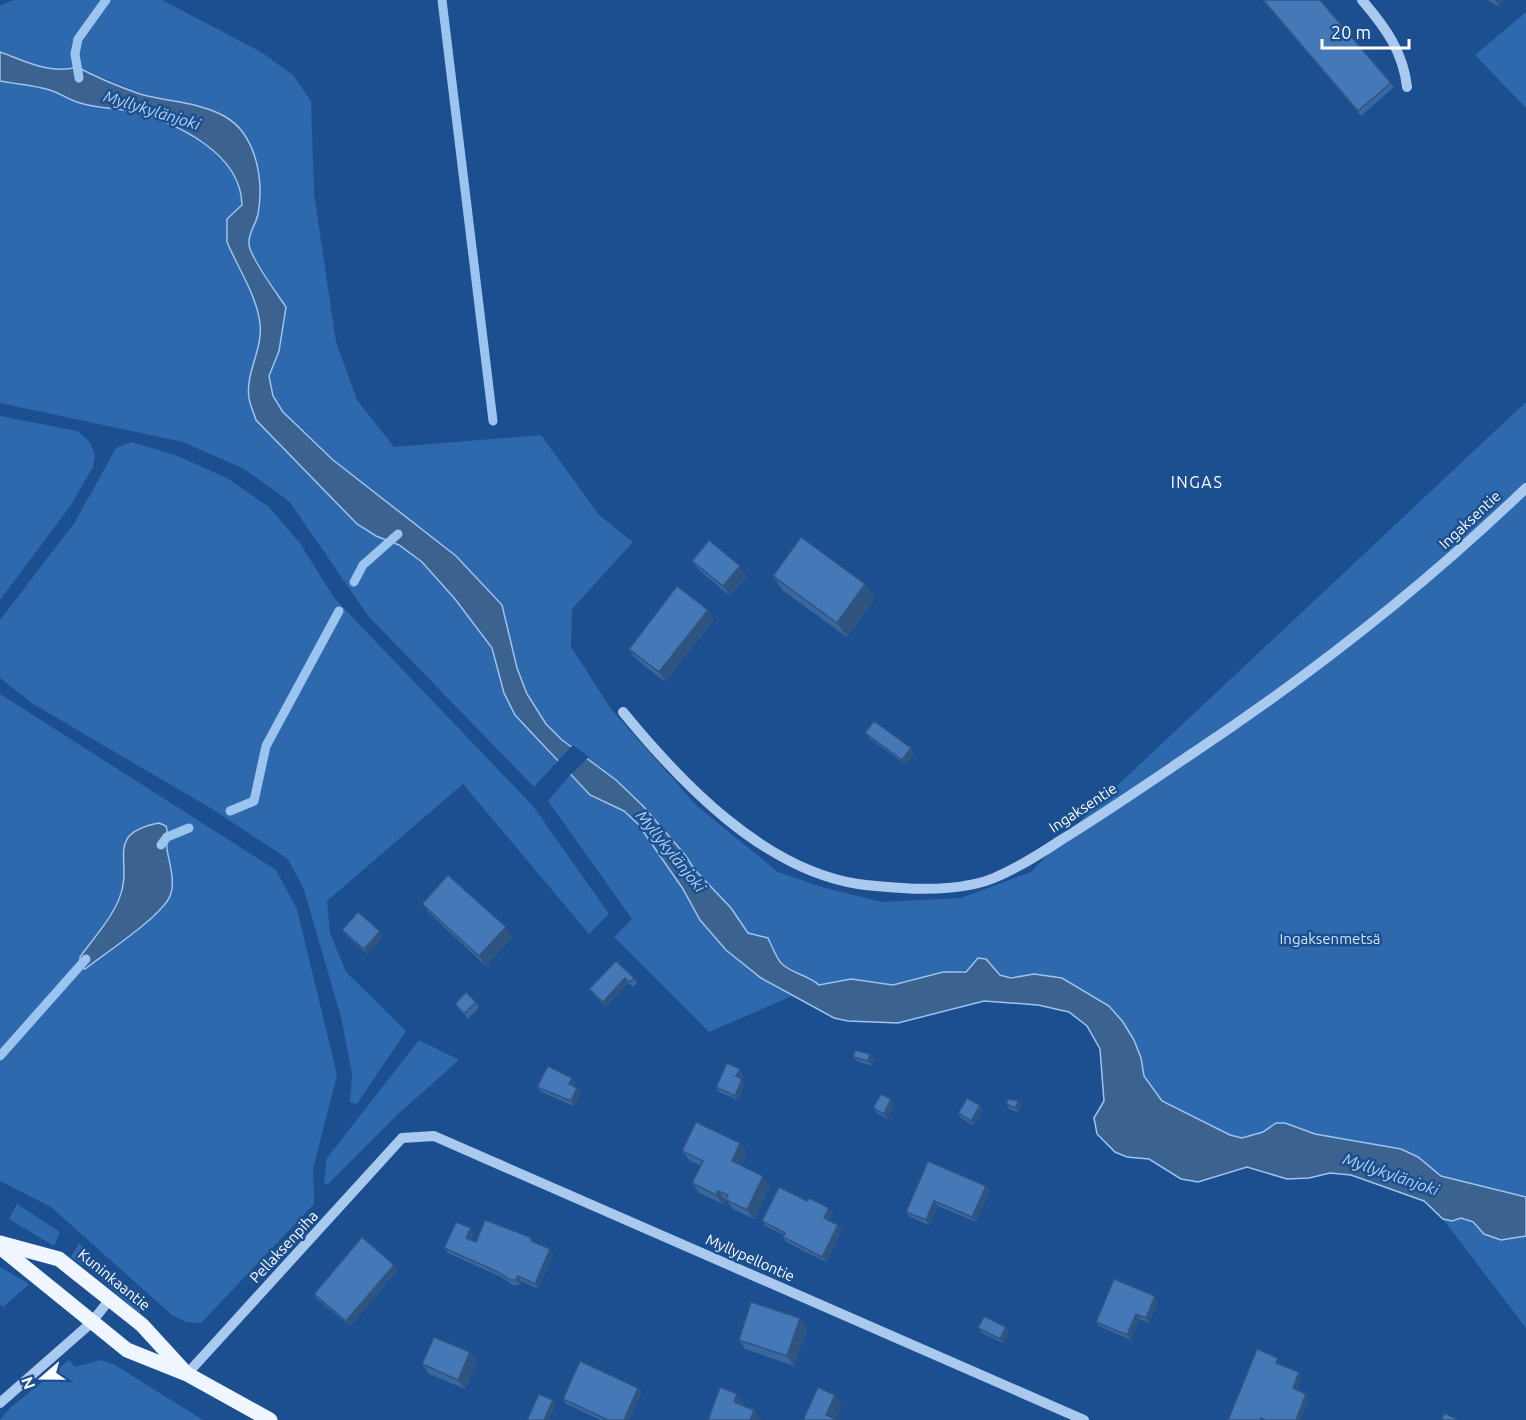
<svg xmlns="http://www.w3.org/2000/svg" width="1526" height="1420" viewBox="0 0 1526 1420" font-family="Ubuntu,sans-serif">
	<rect width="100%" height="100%" fill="#1b4f8f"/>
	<g fill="#2e69ad" fill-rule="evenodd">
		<path d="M 14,0 L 162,0 L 261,52 L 293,75 L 311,101 L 314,194 L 336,342 L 357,400 L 394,447 L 541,435 L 599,515 L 633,542 L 572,609 L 571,647 L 611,709 L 697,806 L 778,872 L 825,888 L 882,902 L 961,898 L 1031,872 L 1090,811 L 1526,402 L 1526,1197 L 1493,1197 L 1435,1172 L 1251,1147 L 1154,1105 L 1115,1022 L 1026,975 C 1009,978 1002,978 991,964 L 891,988 L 835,982 L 819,985 L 811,978 L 796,973 L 780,963 L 777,956 L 753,939 L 612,778 L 562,740 L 546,724 L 527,694 L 517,668 L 502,605 L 456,556 L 333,460 L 283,412 L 273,396 L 269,376 L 279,351 L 278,295 L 248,247 L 250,233 L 258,216 L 256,160 L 249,139 L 236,125 L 185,103 L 140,93 L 77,67 L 63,71 L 52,70 L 0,52 L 0,5 Z"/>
		<polygon points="1526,12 1526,108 1475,55"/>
		<path d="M 0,81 C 16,84 34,85 50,90 C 60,93 70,100 80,103 C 96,108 114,108 130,111 C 175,122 241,152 242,205 L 227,219 C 223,259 257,287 260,325 C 262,350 249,373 249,398 L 376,536 L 399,545 L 422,562 L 455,599 L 492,648 L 515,715 L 557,762 L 534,787 L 369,617 L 289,501 L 244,469 L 183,442 L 0,403 Z"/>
		<polygon points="0,416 77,431 90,442 95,456 93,467 71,505 0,600"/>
		<polygon points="131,442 175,455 227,478 269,507 299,542 335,599 533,806 609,914 589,934 463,784 327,901 330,933 346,972 406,1031 357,1104 350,1102 352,1073 341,1017 304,890 288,859 212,809 33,704 0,678 0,620 75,522 116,448"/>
		<path d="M 0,694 L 276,870 L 297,909 L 337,1075 L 313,1169 L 314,1204 L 201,1323 L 186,1322 L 172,1315 L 51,1207 L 0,1181 ZM 168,831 L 160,910 L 85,969 L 80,966 L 80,957 C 98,930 124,904 124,871 Z"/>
		<polygon points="570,775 590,795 624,811 638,824 683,889 700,920 761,978 792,996 709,1032 614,937 632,919 548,801"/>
		<polygon points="419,1040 459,1060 398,1114 328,1184 324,1183 327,1158"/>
		<polygon points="17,1204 60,1232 54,1246 9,1219"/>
		<path d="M 1461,1218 C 1474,1222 1476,1230 1486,1234 C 1497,1238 1515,1240 1526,1236 L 1526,1328 L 1443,1219 L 1452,1221 Z"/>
		<polygon points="79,1243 142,1308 139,1313 93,1272 71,1257"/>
		<polygon points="0,1267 29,1284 3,1307 0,1304"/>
		<polygon points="69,1360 75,1367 101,1360 115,1365 203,1420 0,1420 10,1408"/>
	</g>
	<g fill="#3c6290" stroke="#9cc4f0" stroke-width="1.5">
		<path d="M 0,52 C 25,61 51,75 77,67 C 96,77 120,87 140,94 C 168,102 199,102 224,116 C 257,134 264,181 258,214 C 256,225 248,232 249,244 C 249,256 278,295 286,307 L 279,351 L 269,376 L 273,396 L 283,412 L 333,460 L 456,556 L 502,605 L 517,668 L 527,694 L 546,724 L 562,740 L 616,780 L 643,806 L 686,856 L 694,869 L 731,908 L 748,933 L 768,938 C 772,946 776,958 782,964 C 793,974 808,975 819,985 L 851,979 L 893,985 L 943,972 L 966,972 L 978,958 L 986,959 L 1000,975 L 1011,978 L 1034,974 L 1062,978 L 1109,1006 L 1123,1022 L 1134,1040 L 1141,1058 L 1144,1076 L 1162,1101 L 1230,1135 L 1242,1138 L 1263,1132 L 1276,1123 L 1285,1123 L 1315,1134 L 1401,1149 L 1418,1157 L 1441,1176 L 1526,1197 L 1526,1236 L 1501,1240 L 1484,1234 L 1473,1222 L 1461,1218 L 1452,1221 L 1443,1219 L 1424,1201 L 1351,1175 L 1330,1173 L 1309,1178 L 1287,1179 L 1247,1167 L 1198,1182 L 1181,1179 L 1149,1159 L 1127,1157 L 1115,1152 L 1097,1134 L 1094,1118 L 1104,1101 L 1100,1049 L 1087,1026 L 1069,1012 L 1038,1005 L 984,1001 L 898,1023 L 848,1021 L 834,1018 L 761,978 L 726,950 L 700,920 L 683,889 L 638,824 L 624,811 L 590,795 L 515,715 L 504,693 L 492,648 L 455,599 L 422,562 L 399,545 L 376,536 L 357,524 L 256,420 C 254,413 250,405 249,398 C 245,373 263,350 260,324 C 257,296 238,268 227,242 L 227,219 L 242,205 C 241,152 175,122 130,111 C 114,108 96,108 80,103 C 69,100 60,93 50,90 C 34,85 16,84 0,81 Z"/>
		<path d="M 159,823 L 166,826 C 169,834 166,841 167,849 C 169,863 176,882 170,896 C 162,916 104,954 85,969 L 80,966 L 80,957 C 93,939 111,919 119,899 C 135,862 102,834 159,823 Z"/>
	</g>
	<polygon fill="#1b4f8f" points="573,745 589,757 570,775 557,762"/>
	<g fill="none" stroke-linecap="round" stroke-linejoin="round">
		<g stroke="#9cc4f0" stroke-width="9">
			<polyline points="442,0 493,421"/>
			<polyline points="79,78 75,54 78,39 106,0"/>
			<polyline points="354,582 363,565 398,534"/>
			<polyline points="230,811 254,801 266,746 339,611"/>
			<polyline points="161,845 167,837 189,828"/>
			<polyline points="0,1056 86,959"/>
		</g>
		<g stroke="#a9c9ee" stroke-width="10">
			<path d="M 1362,0 C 1385,27 1403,51 1407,87"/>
			<path d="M 623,712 C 681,783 763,869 858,884 C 872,886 887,887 902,888 C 929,890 968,889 994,878 C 1018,868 1040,854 1061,840 C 1105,813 1147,784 1190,755 C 1309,676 1423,587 1526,488"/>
			<polyline points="187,1374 402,1138 434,1136 1084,1420"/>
			<polyline points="0,1403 91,1323 110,1299"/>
		</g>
		<g stroke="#f0f6ff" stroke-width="15">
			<polyline points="0,1243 59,1259 142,1325 185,1372"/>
			<polyline points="0,1247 127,1350 187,1374 270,1420"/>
		</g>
	</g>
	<g fill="#3a679d">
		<polygon points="1262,0 1320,0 1394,87 1361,116"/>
		<polygon points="1487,0 1504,0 1500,7"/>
		<polygon points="692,561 747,576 730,596 699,570"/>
		<polygon points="773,576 865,584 875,598 847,637 782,590"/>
		<polygon points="714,619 665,682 635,658 629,649"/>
		<polygon points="865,733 914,753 906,765 869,738"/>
		<polygon points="422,904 512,937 486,966 429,913"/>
		<polygon points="342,930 383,936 367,954 345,934"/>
		<polygon points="616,961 634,978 637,983 633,987 628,983 606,1007 593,994 589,989"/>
		<polygon points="476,1002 479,1007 468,1019 455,1004"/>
		<polygon points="870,1054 874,1059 872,1066 857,1061 853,1057"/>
		<polygon points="740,1069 743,1074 741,1079 745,1084 738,1100 719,1092 716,1087"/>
		<polygon points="576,1083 574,1086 581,1093 574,1106 541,1092 537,1087"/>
		<polygon points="1019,1101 1022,1105 1019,1113 1009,1109 1006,1104"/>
		<polygon points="895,1104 887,1119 877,1113 873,1108"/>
		<polygon points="980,1105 983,1110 974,1126 961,1118 958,1113"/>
		<polygon points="740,1143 747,1153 741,1165 770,1186 754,1219 733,1209 727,1201 725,1200 723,1204 699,1193 692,1183 701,1166 689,1160 682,1151"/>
		<polygon points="928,1161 990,1190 976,1222 938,1206 929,1225 910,1217 906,1212"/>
		<polygon points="807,1201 833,1213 829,1220 842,1229 826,1262 786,1242 783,1237 784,1235 765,1226 762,1221"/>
		<polygon points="474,1233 471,1240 476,1242 530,1237 533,1241 553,1254 538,1289 521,1281 520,1285 513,1285 501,1277 448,1253 444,1248"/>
		<polygon points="398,1270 350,1326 317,1299 314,1294"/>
		<polygon points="1158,1301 1149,1323 1140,1319 1131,1340 1099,1326 1096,1322"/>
		<polygon points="800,1318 807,1328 794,1366 745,1349 739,1340"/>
		<polygon points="1006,1327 1009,1332 1003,1343 982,1333 978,1328"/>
		<polygon points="470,1352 477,1361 465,1389 429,1374 422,1364"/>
		<polygon points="638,1388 642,1392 629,1420 601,1420 566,1404 563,1399"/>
	</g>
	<g fill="#305480">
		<polygon points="1495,0 1504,0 1500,7"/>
		<polygon points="740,566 747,576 730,596 723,586"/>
		<polygon points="865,584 875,598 847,637 837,623"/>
		<polygon points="708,610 714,619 665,682 659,672"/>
		<polygon points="911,748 914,753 906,765 902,760"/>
		<polygon points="506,927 512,937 486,966 479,956"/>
		<polygon points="380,931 383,936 367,954 364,949"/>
		<polygon points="625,978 628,983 606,1007 603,1002"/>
		<polygon points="870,1054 874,1059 872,1066 868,1061"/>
		<polygon points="740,1069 743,1074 740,1081 736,1076"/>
		<polygon points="572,1078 576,1083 572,1089 569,1084"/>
		<polygon points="742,1079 745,1084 738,1100 735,1096"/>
		<polygon points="577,1088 581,1093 574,1106 571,1101"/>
		<polygon points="891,1099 895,1104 887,1119 884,1114"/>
		<polygon points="1019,1101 1022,1105 1019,1113 1015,1108"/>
		<polygon points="980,1105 983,1110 974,1126 971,1121"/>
		<polygon points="740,1143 747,1153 738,1171 732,1161"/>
		<polygon points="763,1176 770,1186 754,1219 747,1210"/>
		<polygon points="986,1186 990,1190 976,1222 972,1217"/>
		<polygon points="718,1191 725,1200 723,1204 716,1195"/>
		<polygon points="934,1201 938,1206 929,1225 926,1220"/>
		<polygon points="829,1208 833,1213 828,1222 824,1218"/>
		<polygon points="838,1225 842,1229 826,1262 822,1257"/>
		<polygon points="471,1228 474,1233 470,1243 466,1238"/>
		<polygon points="550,1249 553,1254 538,1289 535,1284"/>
		<polygon points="394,1265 398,1270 350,1326 346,1321"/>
		<polygon points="518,1276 521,1281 520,1285 516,1280"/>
		<polygon points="1155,1296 1158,1301 1149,1323 1146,1318"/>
		<polygon points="1136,1314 1140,1319 1131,1340 1127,1335"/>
		<polygon points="800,1318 807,1328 794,1366 787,1356"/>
		<polygon points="1006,1327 1009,1332 1003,1343 1000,1339"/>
		<polygon points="470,1352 477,1361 465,1389 458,1380"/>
		<polygon points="1278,1358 1281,1363 1279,1367 1276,1363"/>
		<polygon points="1299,1372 1302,1377 1296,1393 1293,1388"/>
		<polygon points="638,1388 642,1392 629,1420 624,1420"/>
		<polygon points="737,1394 744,1404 740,1411 734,1402"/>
		<polygon points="1306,1394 1309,1399 1301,1420 1296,1420"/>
		<polygon points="835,1395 842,1405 835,1420 826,1415"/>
		<polygon points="553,1400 556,1405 549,1420 544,1420"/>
		<polygon points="754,1410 761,1420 750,1420"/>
	</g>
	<g fill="#4478b7" stroke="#305480" stroke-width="1.5">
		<polygon points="1263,0 1320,0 1391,83 1358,111"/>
		<polygon points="801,537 865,584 837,623 773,576"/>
		<polygon points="709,540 740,566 723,586 692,561"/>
		<polygon points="677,586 708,610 659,672 629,649"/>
		<polygon points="874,721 911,748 902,760 865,733"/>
		<polygon points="448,875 506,927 479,956 422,904"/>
		<polygon points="358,912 380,931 364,949 342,930"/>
		<polygon points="616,961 634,978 630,982 625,978 603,1002 589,989"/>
		<polygon points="466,992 476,1002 464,1014 455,1004"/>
		<polygon points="855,1050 870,1054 868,1061 853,1057"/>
		<polygon points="727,1063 740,1069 736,1076 742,1079 735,1096 716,1087"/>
		<polygon points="548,1066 572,1078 569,1084 577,1088 571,1101 537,1087"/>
		<polygon points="881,1094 891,1099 884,1114 873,1108"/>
		<polygon points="967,1098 980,1105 971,1121 958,1113"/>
		<polygon points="1008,1099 1019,1101 1015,1108 1006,1104"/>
		<polygon points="696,1122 740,1143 732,1161 763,1176 747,1210 726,1200 728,1195 718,1191 716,1195 692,1183 703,1161 682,1151"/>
		<polygon points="928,1161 986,1186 972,1217 934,1201 926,1220 906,1212"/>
		<polygon points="779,1187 807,1201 809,1198 829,1208 824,1218 838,1225 822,1257 783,1237 785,1233 762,1221"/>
		<polygon points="485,1220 530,1237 531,1241 550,1249 535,1284 518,1276 516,1280 510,1280 498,1272 444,1248 456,1222 471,1228 466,1238 476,1242"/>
		<polygon points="362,1237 394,1265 346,1321 314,1294"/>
		<polygon points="1114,1279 1155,1296 1146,1318 1136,1314 1127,1335 1096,1322"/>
		<polygon points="751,1302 800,1318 787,1356 739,1340"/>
		<polygon points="984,1316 1006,1327 1000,1339 978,1328"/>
		<polygon points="434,1337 470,1352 458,1380 422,1364"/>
		<polygon points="1257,1349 1278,1358 1276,1363 1299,1372 1293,1388 1306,1394 1296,1420 1265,1420 1261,1418 1261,1420 1228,1420"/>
		<polygon points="580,1361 638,1388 624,1420 608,1420 563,1399"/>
		<polygon points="720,1387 737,1394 734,1402 754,1410 750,1420 708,1420"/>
		<polygon points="818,1387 835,1395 826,1415 838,1420 803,1420"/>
		<polygon points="539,1394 553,1400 544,1420 527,1420"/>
		<polygon points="1444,1413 1459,1420 1445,1420 1442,1419"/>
	</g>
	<g text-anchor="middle" stroke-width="5" stroke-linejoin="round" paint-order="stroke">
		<g font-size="15" fill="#fff" stroke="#1b4f8f">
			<text transform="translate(1470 520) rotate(-43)" y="5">Ingaksentie</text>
			<text transform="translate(1083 808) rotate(-33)" y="5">Ingaksentie</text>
			<text transform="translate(284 1247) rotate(-47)" y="5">Pellaksenpiha</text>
			<text transform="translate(750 1258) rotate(24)" y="5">Myllypellontie</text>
			<text transform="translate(114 1280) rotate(39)" y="5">Kuninkaantie</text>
		</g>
		<g font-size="15" fill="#cfe3fa" stroke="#1b4f8f">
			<text x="1330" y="944">Ingaksenmetsä</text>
		</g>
		<g font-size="16" font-style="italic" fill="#b5d3f5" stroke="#1b4f8f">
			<text transform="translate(152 110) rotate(17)" y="6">Myllykylänjoki</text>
			<text transform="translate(671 851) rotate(51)" y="6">Myllykylänjoki</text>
			<text transform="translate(1391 1174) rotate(19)" y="6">Myllykylänjoki</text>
		</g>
		<g font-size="16" letter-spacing="1.5" fill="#fff" stroke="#1b4f8f">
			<text x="1197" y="488">INGAS</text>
		</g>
	</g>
	<g transform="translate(42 1378) rotate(250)" stroke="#1b4f8f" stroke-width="4.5" paint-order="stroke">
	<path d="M0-4.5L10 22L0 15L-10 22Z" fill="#ffffff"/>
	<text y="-9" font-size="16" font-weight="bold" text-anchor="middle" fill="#ffffff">N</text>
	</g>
	<path d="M1322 39v9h87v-9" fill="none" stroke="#ffffff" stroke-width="3"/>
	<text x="1331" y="39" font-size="18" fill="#ffffff" stroke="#1b4f8f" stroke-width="4.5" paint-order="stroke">20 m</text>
</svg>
